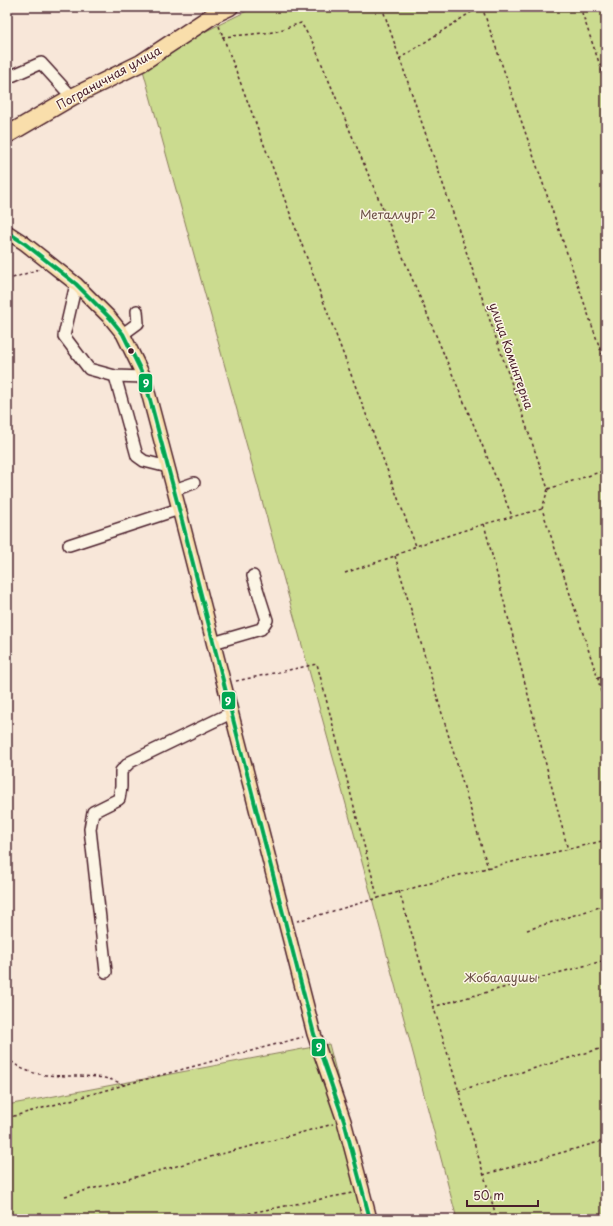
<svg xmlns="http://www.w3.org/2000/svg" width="613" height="1226" viewBox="0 0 613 1226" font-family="'Playpen Sans',sans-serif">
	<rect width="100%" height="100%" fill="#f8e7d9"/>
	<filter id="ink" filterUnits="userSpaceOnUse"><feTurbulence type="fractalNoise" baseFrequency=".025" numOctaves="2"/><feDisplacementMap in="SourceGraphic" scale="8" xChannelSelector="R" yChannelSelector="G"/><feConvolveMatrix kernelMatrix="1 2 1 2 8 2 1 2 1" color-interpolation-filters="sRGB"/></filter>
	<g filter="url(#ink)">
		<g fill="#cbdb8f" stroke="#8a7d5d">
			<polygon points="255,7 606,7 606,1219 457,1219 373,902 141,63"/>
			<polygon points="329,1044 374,1219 7,1219 7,1105"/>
		</g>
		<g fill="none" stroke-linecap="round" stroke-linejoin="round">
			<g stroke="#4a1f2b" stroke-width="14">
				<g id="minor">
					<polyline points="7,78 41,63 72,97"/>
					<polyline points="76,284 64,336 89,369 115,376 144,377"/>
					<polyline points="123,334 138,323 137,311"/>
					<polyline points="115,376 137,456 144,461 168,467"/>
					<polyline points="174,490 194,483"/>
					<polyline points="69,545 179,509"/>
					<polyline points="213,643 261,629 267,620 253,576"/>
					<polyline points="106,972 90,829 93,812 119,799 121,787 121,771 130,762 231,713"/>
				</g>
			</g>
			<g stroke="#4a1f2b" stroke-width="16">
				<polyline id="major" points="7,232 24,243 76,284 110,318 123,334 144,377 179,509 314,1034 344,1121 370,1219"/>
			</g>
			<g stroke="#4a1f2b" stroke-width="19">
				<polyline id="highway" points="7,135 72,97 141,63 215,14 230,7"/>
			</g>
			<g stroke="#4a1f2b" stroke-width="1.5" stroke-dasharray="3 3" stroke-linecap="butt">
				<polyline points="382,7 548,489 542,509 598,679 606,712"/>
				<polyline points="482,7 606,366"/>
				<polyline points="580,7 606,83"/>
				<polyline points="219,26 416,546"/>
				<polyline points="222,37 274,32 301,23 313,43 512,516"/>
				<polyline points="399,59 479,7"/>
				<polyline points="7,280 39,269"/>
				<polyline points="548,489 606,470"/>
				<polyline points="484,524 568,850"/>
				<polyline points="395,556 488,868"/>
				<polyline points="345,573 395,556 416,546 484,524 542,509"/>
				<polyline points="598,678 606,676"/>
				<polyline points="236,681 317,664 378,899"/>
				<polyline points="399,891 497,1219"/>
				<path d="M 297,921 C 360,904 423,884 487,868 C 527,858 567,850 606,840"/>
				<polyline points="527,930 606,905"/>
				<polyline points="432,1007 606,960"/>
				<path d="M 7,1057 C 36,1090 89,1065 124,1085"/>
				<polyline points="458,1091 606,1047"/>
				<polyline points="7,1118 124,1085 303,1037"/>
				<polyline points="483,1175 606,1140"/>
				<polyline points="65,1196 333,1124"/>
				<polyline points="219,1219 352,1193"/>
			</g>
			<use href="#minor" stroke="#fcf5e5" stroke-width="11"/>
			<use href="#major" stroke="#f9deab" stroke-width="13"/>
			<use href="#highway" stroke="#f9deab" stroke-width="16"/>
			<g stroke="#fcf5e5" stroke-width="7">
				<polyline id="bus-1" points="7,232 24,243 76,284 110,318 123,334 144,377 179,509 314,1034 344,1121 370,1219"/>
			</g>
			<use href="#bus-1" stroke="#00a651" stroke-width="4"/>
		</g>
	</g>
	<circle fill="#4a1f2b" stroke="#fcf5e5" stroke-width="1.5" cx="131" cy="351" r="3.5"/>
	<g text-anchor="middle" stroke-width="3" stroke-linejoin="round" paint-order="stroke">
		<g font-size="12" fill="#4a1f2b" stroke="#fcf5e5">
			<text transform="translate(109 78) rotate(-29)" y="4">Пограничная улица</text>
			<text transform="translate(511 356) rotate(71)" y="4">улица Коминтерна</text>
		</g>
		<g font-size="12" fill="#6a4e44" stroke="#fcf5e5">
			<text x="398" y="219">Металлург 2</text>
			<text x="501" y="982">Жобалаушы</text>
		</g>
	</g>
	<g stroke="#fcf5e5" stroke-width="1.5">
		<rect x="138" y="373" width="15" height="20" rx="4" fill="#00a651"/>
		<rect x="221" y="691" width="15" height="19" rx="4" fill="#00a651"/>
		<rect x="311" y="1038" width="15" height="19" rx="4" fill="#00a651"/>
	</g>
	<g font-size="11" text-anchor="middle" font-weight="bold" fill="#fff">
		<text x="146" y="387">9</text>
		<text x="228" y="705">9</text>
		<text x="319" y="1051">9</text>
	</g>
	<rect width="613" height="1226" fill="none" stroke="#fcf5e5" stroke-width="24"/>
	<rect x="12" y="12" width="589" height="1202" fill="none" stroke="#4a1f2b" stroke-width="1.5" filter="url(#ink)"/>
	<path d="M467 1200v6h71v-6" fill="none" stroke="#4a1f2b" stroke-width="2"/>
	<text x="473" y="1200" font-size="12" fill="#4a1f2b" stroke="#fcf5e5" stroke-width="3" paint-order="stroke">50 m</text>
</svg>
